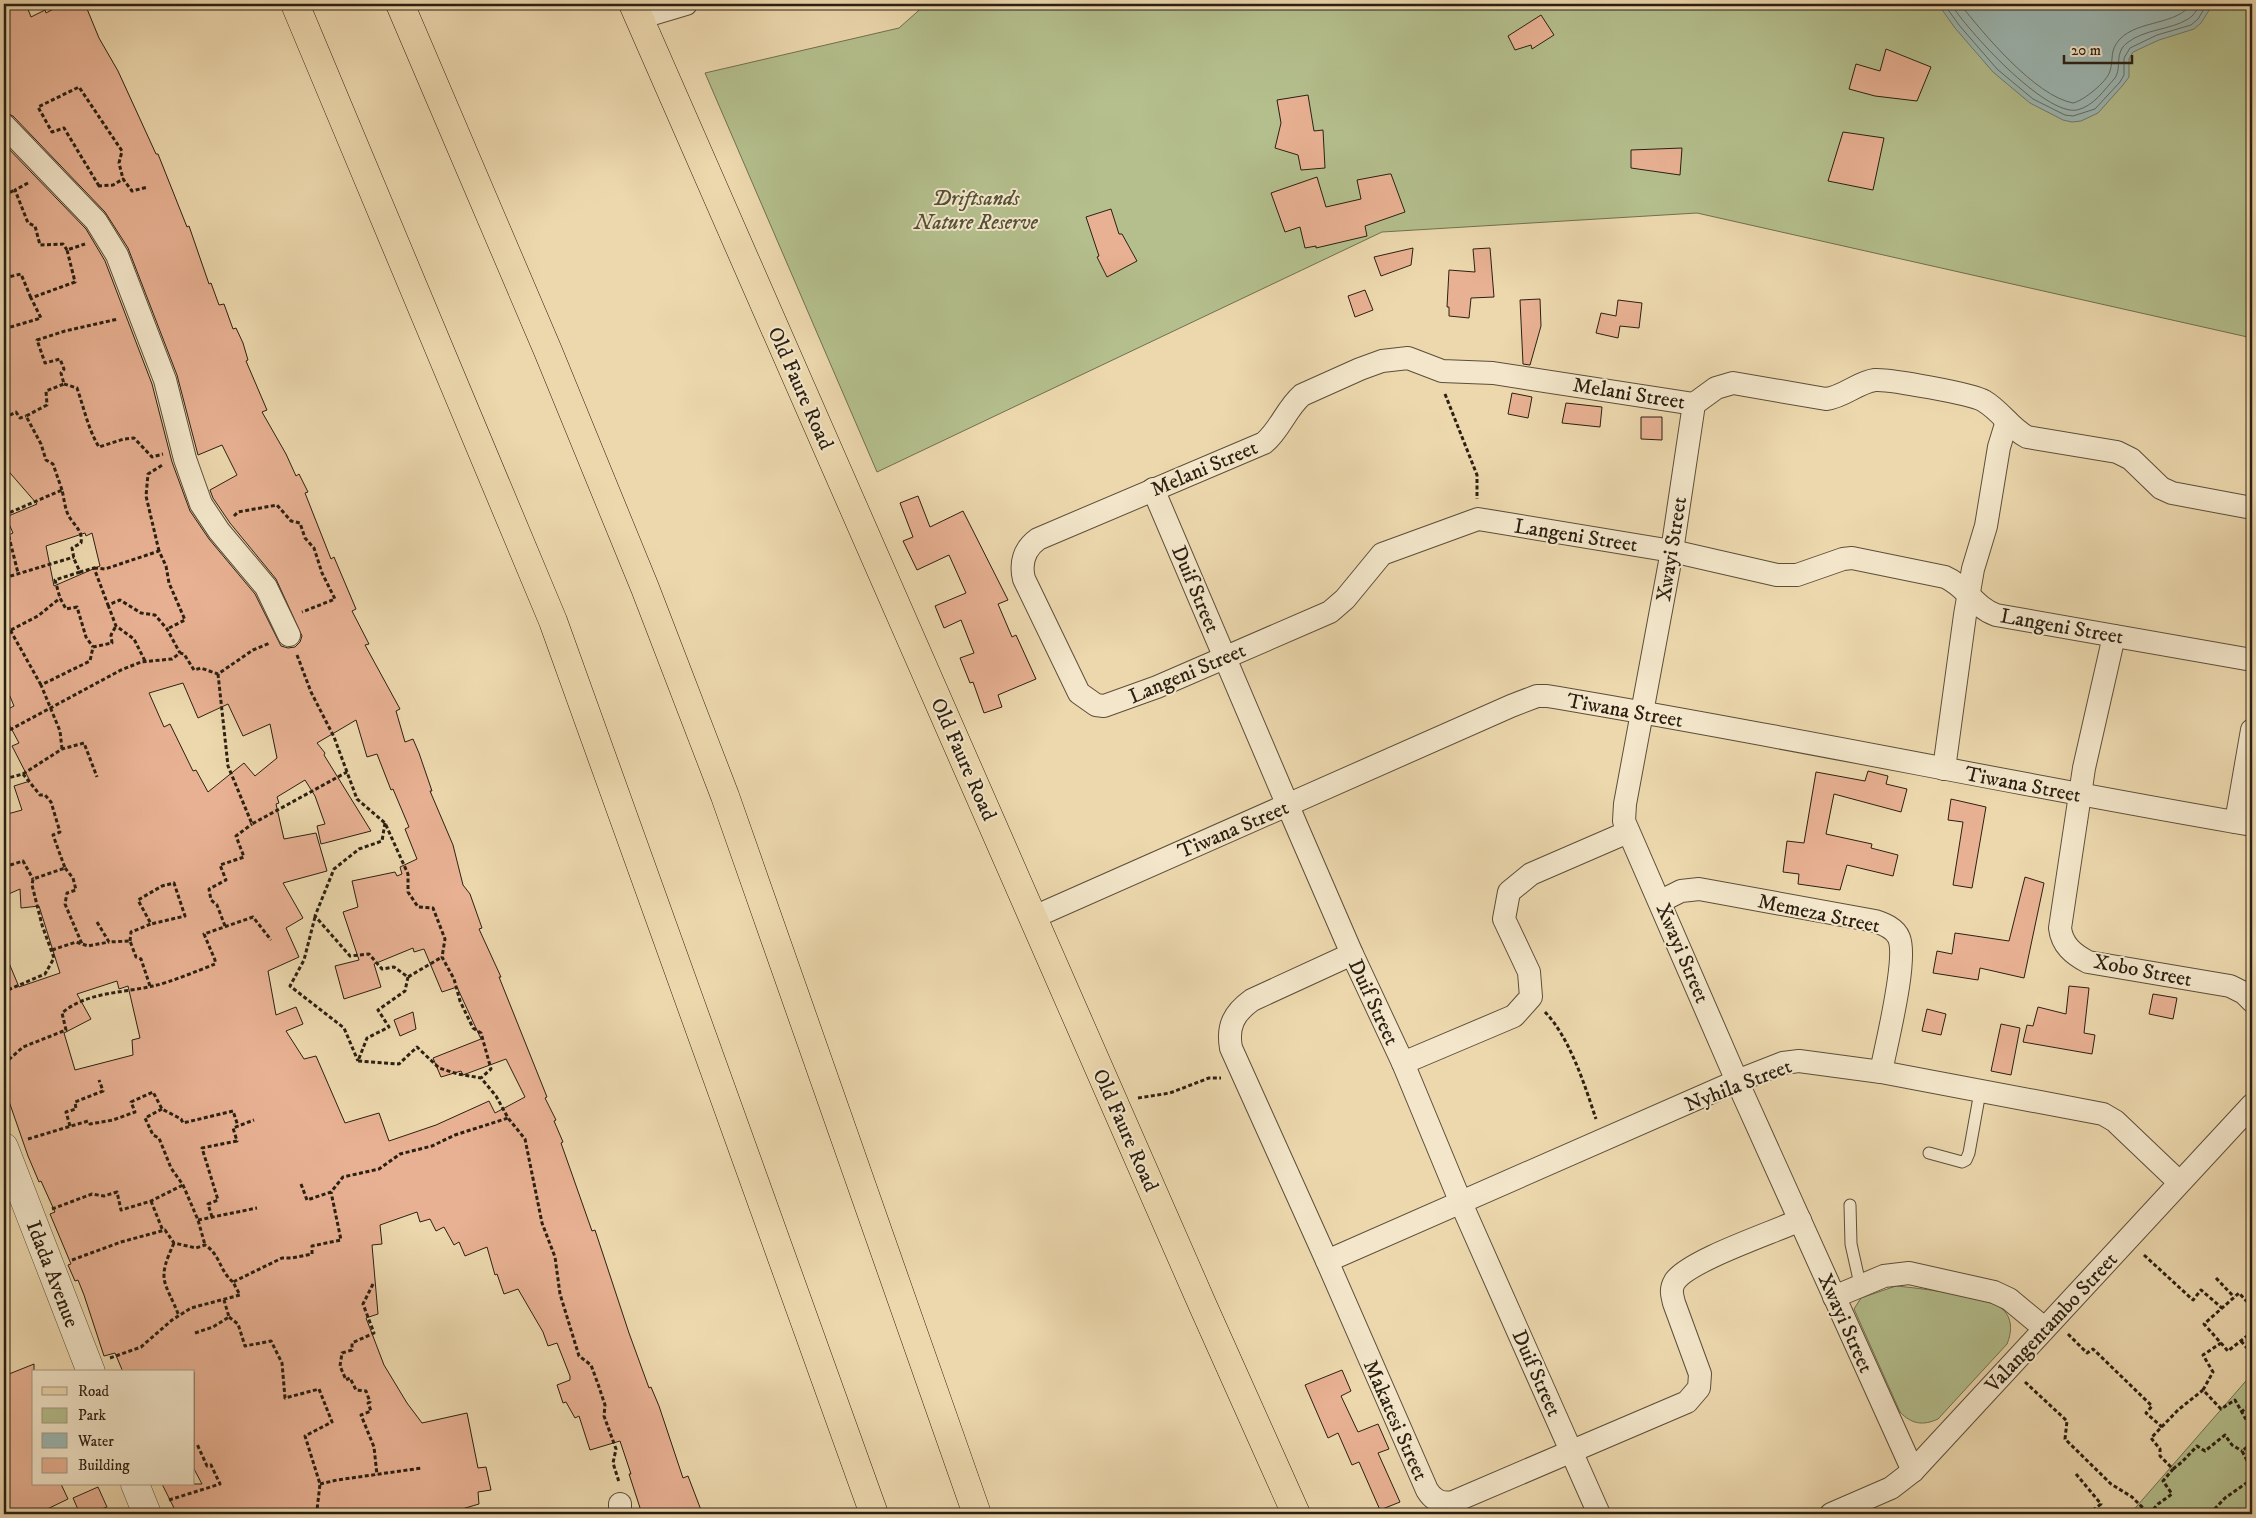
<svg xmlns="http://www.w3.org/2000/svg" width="2256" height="1518" viewBox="0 0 2256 1518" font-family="'IM FELL DW Pica',serif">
	<rect width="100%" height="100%" fill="#edd8ae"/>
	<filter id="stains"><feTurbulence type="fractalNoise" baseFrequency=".004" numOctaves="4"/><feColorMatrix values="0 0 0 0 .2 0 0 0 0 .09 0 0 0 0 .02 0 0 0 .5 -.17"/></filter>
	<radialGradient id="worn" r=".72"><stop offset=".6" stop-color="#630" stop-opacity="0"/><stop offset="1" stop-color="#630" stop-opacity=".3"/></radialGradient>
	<g fill="#b4bf8d" stroke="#707050">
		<polygon points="926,4 2252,4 2252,338 1697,213 1382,232 877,472 705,73 899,28"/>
		<path d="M 1896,1286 C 1919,1288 1984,1296 2001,1308 C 2013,1317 2012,1332 2007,1344 L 1938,1419 C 1923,1426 1911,1424 1900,1412 L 1854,1309 L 1861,1298 Z"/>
		<polygon points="2252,1374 2252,1514 2130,1514"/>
	</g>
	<polygon fill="#9cb8b4" stroke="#6f7b73" points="1938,4 2213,4 2201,23 2194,29 2159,40 2133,52 2129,59 2129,77 2123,85 2098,113 2081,121 2072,122 2063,120 2030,103 1993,72 1955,28"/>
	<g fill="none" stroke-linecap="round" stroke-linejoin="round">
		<g stroke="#646c63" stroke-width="1">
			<polyline points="1944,4 1959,25 1997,69 2033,99 2065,115 2073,116 2095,109 2120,82 2124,75 2124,58 2130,48 2157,35 2191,25 2198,19 2207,4"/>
			<path d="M 1951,4 C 1967,30 2045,116 2077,110 C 2094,106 2104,90 2115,78 C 2122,67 2114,53 2127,43 C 2144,29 2171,30 2188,19 C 2194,16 2197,9 2200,4"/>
			<path d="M 1960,4 C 1983,33 2035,96 2073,103 C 2083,101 2107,82 2110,71 C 2114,58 2109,51 2120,39 C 2138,20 2178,25 2191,4"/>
		</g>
	</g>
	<g fill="#e8b193" stroke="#2b2012" fill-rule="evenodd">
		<path d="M 4,4 L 26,4 L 31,17 L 45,10 L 46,13 L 63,4 L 85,4 L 99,38 L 118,71 L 156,154 L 158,154 L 187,227 L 189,226 L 209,284 L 211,283 L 219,305 L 224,304 L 233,329 L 236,328 L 243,343 L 248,360 L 246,361 L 267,410 L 262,412 L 286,454 L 296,476 L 299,474 L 308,492 L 305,493 L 331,559 L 334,557 L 356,609 L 352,611 L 369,644 L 365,645 L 400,709 L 396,711 L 405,742 L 413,739 L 419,753 L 432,791 L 430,791 L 453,845 L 463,885 L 470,894 L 482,928 L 479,929 L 501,977 L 499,977 L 547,1097 L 545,1098 L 556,1120 L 554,1121 L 563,1142 L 561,1143 L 592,1231 L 595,1230 L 629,1333 L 649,1388 L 651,1387 L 659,1406 L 683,1478 L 688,1476 L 701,1510 L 689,1514 L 642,1514 L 629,1474 L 631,1474 L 620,1441 L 590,1450 L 579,1416 L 575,1418 L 566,1402 L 563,1403 L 557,1385 L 570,1380 L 570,1376 L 557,1343 L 548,1346 L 543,1332 L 518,1289 L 504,1294 L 497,1274 L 495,1275 L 487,1247 L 465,1256 L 459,1242 L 454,1245 L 444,1227 L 436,1231 L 430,1219 L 420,1222 L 417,1212 L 380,1225 L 382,1244 L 372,1245 L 378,1314 L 366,1318 L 384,1365 L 407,1403 L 422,1423 L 467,1413 L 478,1468 L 486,1467 L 491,1490 L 478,1492 L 479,1504 L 445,1514 L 177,1514 L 162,1484 L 202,1484 L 194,1469 L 194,1372 L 123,1372 L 115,1353 L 104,1356 L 84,1295 L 78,1280 L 75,1281 L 68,1265 L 71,1264 L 50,1214 L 55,1212 L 41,1181 L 39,1182 L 28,1156 L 4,1087 L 4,951 L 19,987 L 60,973 L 39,906 L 21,908 L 20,889 L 4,896 L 4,815 L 22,810 L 14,786 L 30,781 L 12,746 L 19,743 L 4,715 L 4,711 L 14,706 L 4,682 L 4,537 L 13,533 L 6,517 L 37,504 L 4,466 L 4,144 L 86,229 L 105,261 L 152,384 L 172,462 L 190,511 L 209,539 L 255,594 L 281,646 L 288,648 L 295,647 L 300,642 L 302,636 L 276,579 L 230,523 L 213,498 L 210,490 L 237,475 L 222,445 L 198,455 L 177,375 L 128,248 L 105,212 L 13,116 L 4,112 ZM 85,533 L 86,536 L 92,533 L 100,566 L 54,586 L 46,546 ZM 183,683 L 198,718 L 228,704 L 243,736 L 270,724 L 277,758 L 255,776 L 244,763 L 208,792 L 196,770 L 193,771 L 170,724 L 164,727 L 149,693 ZM 356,720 L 367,757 L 377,754 L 391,790 L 393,789 L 409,827 L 405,829 L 417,859 L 400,867 L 402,874 L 397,876 L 395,872 L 352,881 L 358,907 L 343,912 L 359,960 L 335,966 L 344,999 L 381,987 L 374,964 L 413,948 L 414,952 L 424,949 L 442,992 L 457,987 L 481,1039 L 433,1058 L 441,1077 L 461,1071 L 463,1075 L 506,1059 L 525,1097 L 495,1113 L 489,1101 L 436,1125 L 389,1141 L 379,1113 L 345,1123 L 316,1056 L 304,1059 L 286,1031 L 303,1024 L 296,1007 L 276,1015 L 268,971 L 299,957 L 286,928 L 303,918 L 283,883 L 327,871 L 316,833 L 284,839 L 276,804 L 279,803 L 277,797 L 305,780 L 315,796 L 325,824 L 317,826 L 321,844 L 371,831 L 324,755 L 325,753 L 317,743 ZM 117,981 L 119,989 L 128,986 L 140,1038 L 132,1040 L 133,1055 L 75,1070 L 64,1033 L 91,1019 L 77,994 Z"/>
		<polygon points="1541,15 1554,35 1532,49 1531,45 1515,50 1508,36"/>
		<polygon points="1886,49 1931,67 1917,101 1875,96 1849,89 1856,64 1880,71"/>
		<polygon points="1308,95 1314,131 1323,130 1325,168 1301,170 1298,155 1275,148 1281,123 1277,100"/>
		<polygon points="1843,132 1884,138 1873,190 1828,181"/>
		<polygon points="1682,148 1680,175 1631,168 1631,150"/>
		<polygon points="1389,174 1391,174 1405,212 1365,226 1367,236 1316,248 1316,246 1305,248 1300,227 1285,232 1271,193 1317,177 1326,207 1361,199 1357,180"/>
		<polygon points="1111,209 1119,234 1122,234 1137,261 1107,277 1097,257 1099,256 1086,217"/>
		<polygon points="1413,248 1411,265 1381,276 1374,257"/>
		<polygon points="1490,248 1494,297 1471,298 1469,318 1449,316 1449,307 1447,307 1449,270 1475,272 1473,249"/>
		<polygon points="1365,290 1373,310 1355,317 1348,296"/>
		<polygon points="1540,299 1541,326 1530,365 1523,364 1520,300"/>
		<polygon points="1618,300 1642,303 1639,328 1620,326 1618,338 1596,333 1601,313 1616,316"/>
		<polygon points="1512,393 1532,397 1528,418 1508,414"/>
		<polygon points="1566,403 1602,407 1600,427 1562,423"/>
		<polygon points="1641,417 1662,417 1662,440 1641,439"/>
		<polygon points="918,496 930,527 963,511 1008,600 998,604 1012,637 1016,635 1036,679 998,695 1002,707 984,713 973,682 970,683 960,658 974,653 961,620 944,628 935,606 966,593 949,555 917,570 903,541 913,537 900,503"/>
		<polygon points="1868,771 1888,776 1886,784 1907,789 1901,812 1834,794 1826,834 1872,844 1871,848 1898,855 1893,876 1847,865 1840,890 1798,884 1799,874 1783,872 1787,841 1804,843 1816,772 1865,781"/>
		<polygon points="1951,799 1986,807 1972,888 1953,885 1963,822 1948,820"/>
		<polygon points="2025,877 2044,883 2024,978 1980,968 1978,980 1933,973 1937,951 1952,954 1955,933 2009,941"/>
		<polygon points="2069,986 2089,988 2084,1033 2095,1035 2092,1054 2023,1042 2027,1025 2033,1026 2038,1007 2066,1014"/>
		<polygon points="2153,994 2177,998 2173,1019 2149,1014"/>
		<polygon points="1927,1009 1946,1014 1941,1035 1922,1031"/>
		<polygon points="413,1012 416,1029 400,1036 394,1020"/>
		<polygon points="2001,1024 2020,1028 2011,1075 1991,1071"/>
		<polygon points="34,1364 34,1484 61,1484 68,1499 37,1514 4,1514 4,1376"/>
		<polygon points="1342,1370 1351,1391 1341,1396 1358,1432 1378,1424 1389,1449 1378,1453 1400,1502 1380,1510 1359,1462 1352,1465 1338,1433 1328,1438 1305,1385"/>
		<polygon points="98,1487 107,1507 89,1514 80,1514 73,1498"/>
	</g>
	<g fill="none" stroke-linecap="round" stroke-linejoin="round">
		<g stroke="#5c4e39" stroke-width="13">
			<g id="service">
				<polyline points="1929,1153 1962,1162 1966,1160 1969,1153 1980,1092"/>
				<polyline points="1850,1205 1851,1244 1860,1284"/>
			</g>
		</g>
		<g stroke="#5c4e39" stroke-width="24">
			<g id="minor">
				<polyline points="639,18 686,4"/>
				<polyline points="4,125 96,221 117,255 165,380 185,459 201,504 219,531 266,587 289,635"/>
				<polyline points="1694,404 1672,551 1625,804 1624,821 1737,1081 1913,1471"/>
				<polyline points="1153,489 1297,827 1352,954 1403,1063 1461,1203 1599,1514"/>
				<path d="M 2252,508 L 2172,493 L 2161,488 L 2131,459 L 2117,452 L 2027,437 C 2010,428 2001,411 1984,401 C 1973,394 1889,379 1875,380 C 1858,382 1844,397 1826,399 L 1733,383 L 1716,388 L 1694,404 L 1493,373 L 1442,371 L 1408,358 L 1382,361 L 1360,369 L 1302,395 C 1286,409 1280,430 1264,443 L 1038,539 C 1024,549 1020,563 1024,579 L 1079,693 L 1096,705 L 1104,706 L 1157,687 L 1330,612 L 1345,599 L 1382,554 L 1478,519 L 1672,551 L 1777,575 L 1797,575 L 1843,559 L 1852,558 L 1945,577 C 1966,586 1974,607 1996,615 L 2252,660"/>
				<path d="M 2114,636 L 2084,768 L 2060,928 C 2062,945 2073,954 2088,962 L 2230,986 L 2244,993 L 2252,1001"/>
				<polyline points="1944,769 1965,615 1973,569 1986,526 1999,447 2007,421"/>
				<polyline points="2236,822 2252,730"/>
				<path d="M 1661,901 L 1681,891 L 1699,889 L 1875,921 C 1884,924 1895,928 1899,938 C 1908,960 1886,1045 1881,1072"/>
				<path d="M 1034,917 L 1511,706 L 1537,696 L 1547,696 C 1783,735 2017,785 2252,825"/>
				<path d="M 1352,954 L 1252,1000 C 1234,1013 1227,1026 1231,1048 L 1327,1261 L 1427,1490 C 1433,1500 1441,1504 1453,1502 L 1687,1402 L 1699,1388 L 1700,1374 L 1674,1303 C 1672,1295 1670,1289 1675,1281 C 1690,1260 1772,1233 1800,1220"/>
				<polyline points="1403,1063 1514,1016 1531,997 1529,972 1504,919 1509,892 1531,874 1628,832"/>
				<polyline points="1327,1261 1737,1081 1783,1063 1799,1061 1881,1072 2103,1114 2115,1121 2179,1182"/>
				<polyline points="1834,1297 1884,1276 1909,1273 1994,1292 2009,1299 2044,1328"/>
				<polyline points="620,1504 620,1514"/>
				<polyline points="1831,1514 1891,1488 1913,1471 2252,1105"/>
			</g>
		</g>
		<g stroke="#5c4e39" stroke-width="29">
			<g id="tertiary">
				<polyline points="4,1147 91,1372"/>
				<polyline points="135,1484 147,1514"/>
			</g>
		</g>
		<g stroke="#2b2012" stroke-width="29">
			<polyline id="primary" points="633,4 1203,1306 1296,1514"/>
		</g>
		<g stroke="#2b2012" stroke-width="29">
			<g id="motorway">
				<polyline points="295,4 553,621 874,1514"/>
				<polyline points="400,4 548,351 645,588 725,796 977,1514"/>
			</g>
		</g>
		<g stroke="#2b2012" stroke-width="3" stroke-dasharray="4 2.5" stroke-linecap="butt">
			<polyline points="28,183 15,190 28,223 35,226 40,245 63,244 67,250"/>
			<polyline points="98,186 113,185 123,179 132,191 148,187"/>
			<polyline points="99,186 64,128 52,132 38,107 79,87 122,151 119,163 123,179"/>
			<polyline points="4,195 15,190"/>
			<polyline points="4,278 21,274 31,298"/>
			<polyline points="4,329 41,318 31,298 75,282 67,250 85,244"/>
			<path d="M 64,384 L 77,388 C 84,408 88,429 99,447 L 124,439 L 134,438 L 152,457 L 163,454"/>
			<polyline points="1445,394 1477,475 1477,499"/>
			<polyline points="4,418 16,412 20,418 26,416"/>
			<polyline points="62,490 53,464 46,460 41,444 26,416 47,405 46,391 64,384 61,373 64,369 60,359 45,363 37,340 65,331 118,319"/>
			<path d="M 4,515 L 62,490 C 64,498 65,511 70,518 C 75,526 83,531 81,543 L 72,548 L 74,559 L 80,572 L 94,568 L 108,605 L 120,600 L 141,613 L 155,615 L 167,629 L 180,653"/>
			<polyline points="234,516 238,512 277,505 291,521 300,523 305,538 314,548 322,573 335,599 302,612"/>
			<polyline points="4,517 18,573"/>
			<polyline points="159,551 146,496 148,474 164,464"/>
			<polyline points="94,568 105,569 159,551 166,566 169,583 185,620 167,629"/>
			<polyline points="80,572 55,580 60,598 66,609 77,607 86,637 93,647"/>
			<polyline points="4,578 74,557"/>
			<polyline points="108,605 116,626 134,639 145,661"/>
			<polyline points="4,619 41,685"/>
			<polyline points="11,630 38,616 60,598"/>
			<polyline points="297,655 311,692 334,737 357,799 385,823 408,874 408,892 418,907 433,908 445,939 442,957 454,979 460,1001 473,1028 481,1033 491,1069 481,1078"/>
			<polyline points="218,674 228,766 252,824 347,772"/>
			<polyline points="4,733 121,670 141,662 172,659 180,653 184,654 194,670 201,668 218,674 253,650 270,643"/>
			<polyline points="62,749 60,731 41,685 90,661 93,647 112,643 111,635 116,626"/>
			<polyline points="23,774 62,749 84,743 97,777"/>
			<polyline points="4,779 23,774 40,795 45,795 51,802 60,832 53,835 65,868 33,879 32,885 42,925 54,958 45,974 10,989 4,994"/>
			<polyline points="385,823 382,841 359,849 334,869 315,916 350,956 369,954 382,969 394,967 408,977 442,957"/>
			<polyline points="4,867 23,861 33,879"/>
			<polyline points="65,868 73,878 76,890 67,893 65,904 82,944"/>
			<polyline points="315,917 304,960 290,986 344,1028 358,1061"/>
			<polyline points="97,922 109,942 130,941 136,957 141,959 150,986"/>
			<polyline points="225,926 217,905 211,900 209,889 226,880 220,865 244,857 236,836 252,824"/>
			<polyline points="130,941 131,932 151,924 138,900 162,886 174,883 185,916 151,924"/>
			<polyline points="52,950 76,942 88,946 109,942"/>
			<polyline points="408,977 405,991 378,1010 389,1027 367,1038 358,1061 399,1064 417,1047 439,1068 458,1074 481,1078 496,1096 508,1118 525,1139 542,1223 555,1257 560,1294 579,1356 591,1365 598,1384 605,1405 604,1416 616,1449 613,1463 619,1482"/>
			<path d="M 1545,1012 C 1570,1038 1585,1086 1596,1119"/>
			<path d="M 4,1064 L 23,1047 L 66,1030 L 62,1013 C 86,992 123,993 153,986 C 171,982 197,971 215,964 L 215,960 L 204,934 L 253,917 L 271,940"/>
			<polyline points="1138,1098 1170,1093 1209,1078 1221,1078"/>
			<polyline points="162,1109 145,1118 153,1135 159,1138 171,1168 183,1185 198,1220 205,1245"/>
			<polyline points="70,1126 66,1112 76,1109 75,1102 103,1091 99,1080"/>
			<polyline points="28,1139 88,1121 90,1124 113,1120 135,1112 131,1102 153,1092 162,1109 181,1119 183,1123 233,1111 238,1126"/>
			<polyline points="301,1184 307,1200 331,1192 343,1177 379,1169 400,1154 432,1146 455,1135 508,1118"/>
			<polyline points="151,1201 163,1231"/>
			<polyline points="52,1209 92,1194 104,1196 117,1192 121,1210 151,1201 183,1185"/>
			<polyline points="212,1217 208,1204 218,1200 202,1148 237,1141 233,1128 254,1120"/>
			<polyline points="198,1220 257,1208"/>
			<path d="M 174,1243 C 156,1282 165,1280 179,1316"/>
			<polyline points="2144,1255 2193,1300 2201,1290 2222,1308"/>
			<path d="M 72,1260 L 121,1242 L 165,1230 L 174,1243 L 196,1248 L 205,1245 C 220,1254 220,1272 233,1282"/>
			<polyline points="2216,1278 2234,1297"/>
			<polyline points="373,1284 363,1304 374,1333 352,1343 352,1350 342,1353 340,1366 346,1380 350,1378 356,1390 366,1391 370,1402 368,1403 371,1411 361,1415 374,1447 377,1475"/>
			<polyline points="2252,1303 2250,1305 2239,1293 2204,1324 2228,1351 2252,1332"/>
			<polyline points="229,1317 238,1324 245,1346 271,1341 282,1363 285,1398 319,1389 332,1422 305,1436 320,1484 317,1510 311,1514"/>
			<polyline points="195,1333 213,1327 229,1317 224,1300"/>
			<polyline points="2068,1334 2087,1353 2093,1349 2152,1406 2146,1413 2162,1427"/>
			<polyline points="2241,1341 2252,1354"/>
			<polyline points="110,1358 141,1347 172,1320 191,1308 240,1295 233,1282 282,1258 292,1258 312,1254 312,1246 341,1240 331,1192"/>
			<polyline points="2025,1382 2067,1421 2065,1439 2111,1484 2132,1497 2149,1514 2158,1504 2172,1494 2163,1481 2173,1469 2160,1456 2160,1449 2151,1438 2178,1410 2203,1390 2221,1409 2235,1400 2252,1430"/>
			<polyline points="2203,1390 2213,1372 2203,1355 2221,1343"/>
			<polyline points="2241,1412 2252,1404"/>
			<polyline points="2252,1443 2242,1451 2252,1470"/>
			<polyline points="2173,1469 2182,1462 2197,1446 2205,1451 2225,1435 2232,1445 2242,1451"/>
			<polyline points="2076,1474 2101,1504 2088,1514"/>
			<polyline points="320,1484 337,1480 422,1468"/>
			<polyline points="169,1500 220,1484 211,1465 207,1466 197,1444"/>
			<polyline points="2210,1514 2225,1498 2252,1479"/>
		</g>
		<use href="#service" stroke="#f3e6ca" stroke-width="11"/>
		<use href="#minor" stroke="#f3e6ca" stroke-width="22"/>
		<use href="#tertiary" stroke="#f3e6ca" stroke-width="28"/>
		<use href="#primary" stroke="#edd8ae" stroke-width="28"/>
		<use href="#motorway" stroke="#edd8ae" stroke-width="28"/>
	</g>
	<g text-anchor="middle" stroke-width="4" stroke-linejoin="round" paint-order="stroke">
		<g font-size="21" font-style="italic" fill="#545037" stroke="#f3e6ca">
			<text x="976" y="205">Driftsands<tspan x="976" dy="24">Nature Reserve</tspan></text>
		</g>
		<g font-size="21" fill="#2b2012" stroke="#f3e6ca">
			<text transform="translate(801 388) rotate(66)" y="7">Old Faure Road</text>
			<text transform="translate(1629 393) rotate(9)" y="7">Melani Street</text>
			<text transform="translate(1204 468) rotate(-23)" y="7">Melani Street</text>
			<text transform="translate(1576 535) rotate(9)" y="7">Langeni Street</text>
			<text transform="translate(1671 549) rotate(-81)" y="7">Xwayi Street</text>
			<text transform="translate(1196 589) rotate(67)" y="7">Duif Street</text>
			<text transform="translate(2062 626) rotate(10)" y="7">Langeni Street</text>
			<text transform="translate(1187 673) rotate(-23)" y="7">Langeni Street</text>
			<text transform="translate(1625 710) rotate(10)" y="7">Tiwana Street</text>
			<text transform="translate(964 759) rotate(66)" y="7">Old Faure Road</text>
			<text transform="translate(2023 784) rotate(11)" y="7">Tiwana Street</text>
			<text transform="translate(1233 829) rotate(-23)" y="7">Tiwana Street</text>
			<text transform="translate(1819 913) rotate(12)" y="7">Memeza Street</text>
			<text transform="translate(1683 953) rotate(67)" y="7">Xwayi Street</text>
			<text transform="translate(2143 970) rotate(11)" y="7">Xobo Street</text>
			<text transform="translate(1374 1002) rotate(65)" y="7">Duif Street</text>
			<text transform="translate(1738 1085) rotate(-21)" y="7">Nyhila Street</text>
			<text transform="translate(1126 1130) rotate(66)" y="7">Old Faure Road</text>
			<text transform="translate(53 1274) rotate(69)" y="7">Idada Avenue</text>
			<text transform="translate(2051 1322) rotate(-47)" y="7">Valangentambo Street</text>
			<text transform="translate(1846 1323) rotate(66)" y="7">Xwayi Street</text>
			<text transform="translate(1537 1373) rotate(66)" y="7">Duif Street</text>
			<text transform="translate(1396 1420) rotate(66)" y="7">Makatesi Street</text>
		</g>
	</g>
	<rect width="2256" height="1518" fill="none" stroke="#edd8ae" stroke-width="20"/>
	<rect x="5" y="5" width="2246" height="1508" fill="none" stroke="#2b2012" stroke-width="2.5"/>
	<rect x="10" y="10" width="2236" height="1498" fill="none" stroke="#2b2012"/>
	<rect x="32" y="1370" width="162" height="115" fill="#f3e6ca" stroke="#a39780"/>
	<rect x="42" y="1387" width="25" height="8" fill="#edd8ae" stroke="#a39780"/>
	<text x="78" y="1396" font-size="15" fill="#2b2012">Road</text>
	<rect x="42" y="1408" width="25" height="15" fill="#b4bf8d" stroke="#a39780"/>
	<text x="78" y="1420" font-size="15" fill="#2b2012">Park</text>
	<rect x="42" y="1433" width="25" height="15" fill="#9cb8b4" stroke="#a39780"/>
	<text x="78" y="1446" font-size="15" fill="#2b2012">Water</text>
	<rect x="42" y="1458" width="25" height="15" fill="#e8b193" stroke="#a39780"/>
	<text x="78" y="1470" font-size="15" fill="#2b2012">Building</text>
	<path d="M2064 55v8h68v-8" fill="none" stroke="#2b2012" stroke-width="2.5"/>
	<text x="2071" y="55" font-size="15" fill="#2b2012" stroke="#f3e6ca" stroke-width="4" paint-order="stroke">20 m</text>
	<rect width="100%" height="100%" filter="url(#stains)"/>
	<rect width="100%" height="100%" fill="url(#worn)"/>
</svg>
